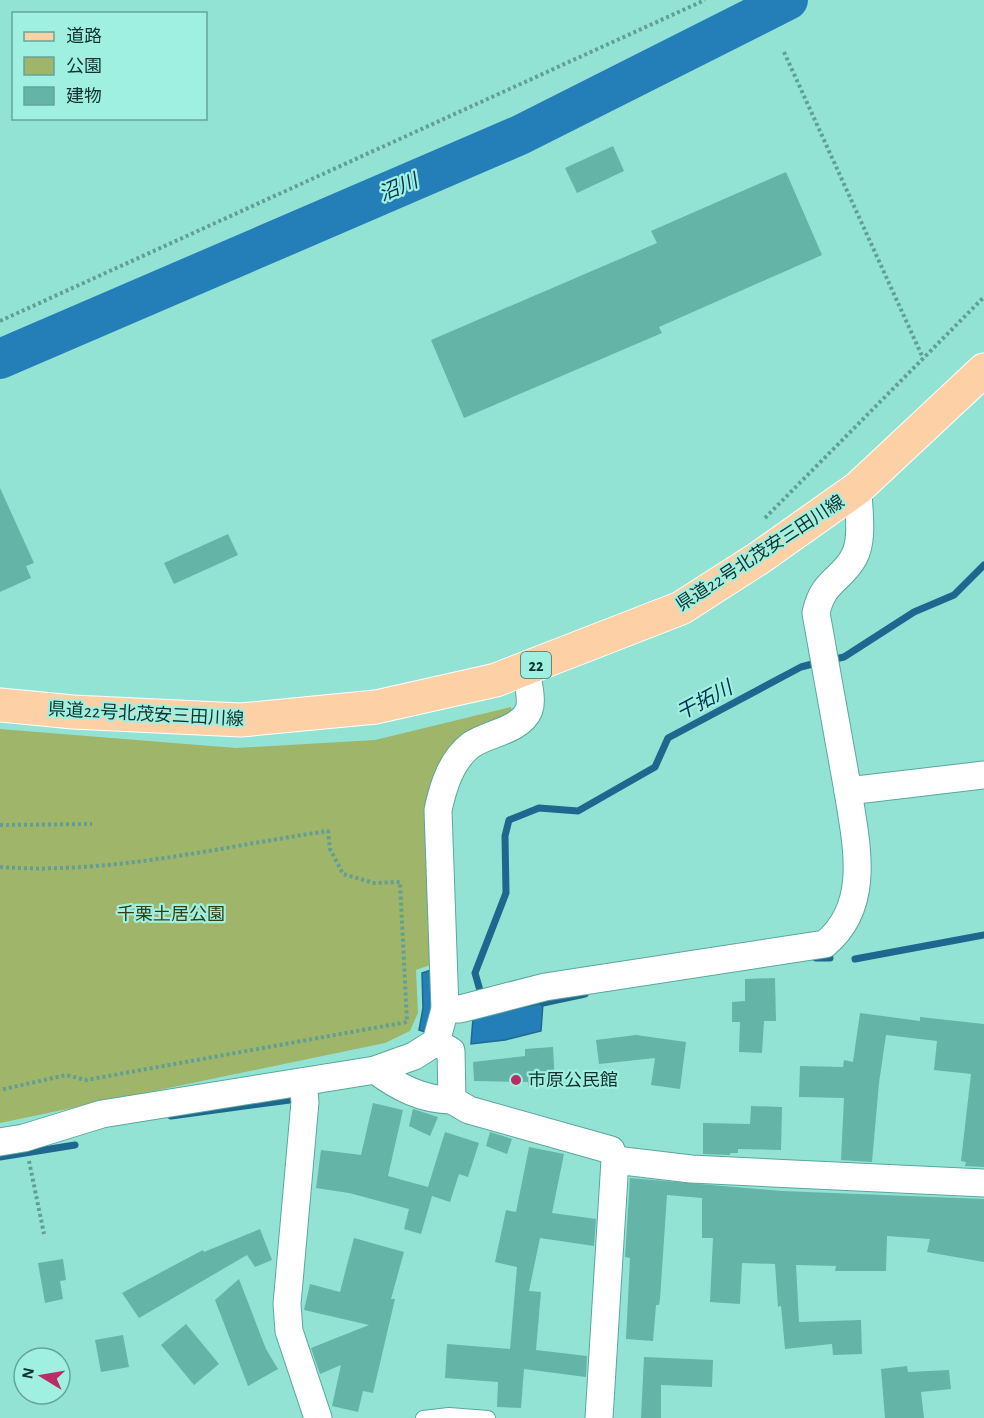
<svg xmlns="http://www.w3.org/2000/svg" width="984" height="1418" viewBox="0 0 984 1418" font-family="'Alegreya Sans','Noto Sans JP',sans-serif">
	<rect width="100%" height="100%" fill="#93e3d5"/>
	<polygon fill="#9fb56a" points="511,707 513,718 469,740 431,783 430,965 416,970 418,1013 410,1031 385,1043 0,1123 0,729 236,748 375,740"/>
	<g fill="#247fb9" stroke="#1e688f" stroke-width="1.5">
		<polygon points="431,970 432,1012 428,1033 419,1030 423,1008 422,973"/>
		<polygon points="543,1003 541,1031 505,1040 471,1044 473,1018"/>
	</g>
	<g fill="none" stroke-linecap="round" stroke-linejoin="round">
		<g stroke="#1e688f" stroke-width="7">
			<polyline points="831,660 844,657 914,612 954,595 984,565"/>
			<polyline points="816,958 830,958"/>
			<polyline points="855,959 984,935"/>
			<polyline points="481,994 475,973 506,893 505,836 509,820 539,808 578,811 655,767 668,738 801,667 820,662"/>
			<polyline points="543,1003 585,994"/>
			<polyline points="171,1116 290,1100"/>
			<polyline points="0,1157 75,1145"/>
		</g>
		<polyline stroke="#247fb9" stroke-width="40" points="0,359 520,135 788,0"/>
	</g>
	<g fill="#64b4a7">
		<polygon points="613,146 624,171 577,193 565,168"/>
		<polygon points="786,172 822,255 659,327 662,333 464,418 431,340 657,243 651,231"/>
		<polygon points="0,488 34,563 26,566 31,578 0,592"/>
		<polygon points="228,534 238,555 174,584 164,563"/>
		<polygon points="775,978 776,1021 764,1021 762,1053 739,1052 740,1022 732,1022 732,1002 745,1001 745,979"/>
		<polygon points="860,1013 920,1021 920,1017 984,1024 984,1167 965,1166 966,1162 961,1161 971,1074 934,1070 937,1041 886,1035 879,1083 872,1162 841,1160 844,1098 799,1097 800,1066 843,1067 844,1060 853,1062"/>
		<polygon points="636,1035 686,1042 680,1089 651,1085 655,1058 599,1064 596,1040"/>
		<polygon points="553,1047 555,1084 528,1086 528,1082 474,1081 473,1062 525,1056 525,1049"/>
		<polygon points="373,1103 403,1110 388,1176 428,1187 445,1132 479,1143 468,1177 459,1174 450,1202 432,1196 421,1234 404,1229 409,1209 349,1193 316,1188 321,1150 361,1155"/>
		<polygon points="751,1106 782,1107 781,1150 738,1149 738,1153 730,1153 730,1155 703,1154 703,1123 750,1124"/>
		<polygon points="413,1109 438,1117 430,1136 409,1126"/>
		<polygon points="490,1132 512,1139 507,1154 486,1146"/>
		<polygon points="529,1147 564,1154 552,1213 596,1219 594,1246 540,1238 529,1291 541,1292 536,1350 587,1356 586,1377 524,1369 521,1408 497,1407 498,1382 445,1378 447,1344 510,1349 517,1267 495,1262 506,1210 516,1212"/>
		<polygon points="630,1178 782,1191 984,1199 984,1262 927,1252 930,1239 887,1236 886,1271 835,1271 836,1266 796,1265 799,1322 861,1320 862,1354 833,1355 832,1344 785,1349 781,1306 778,1307 775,1264 742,1263 740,1304 710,1302 713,1238 702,1238 702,1198 667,1195 660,1299 659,1305 656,1305 653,1341 626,1339 630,1258 625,1257"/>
		<polygon points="260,1229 272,1260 255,1267 247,1255 139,1318 122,1293 203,1250 204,1252"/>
		<polygon points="354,1238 404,1252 391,1299 395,1299 373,1393 363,1391 358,1412 332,1406 341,1365 320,1374 311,1348 369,1325 304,1310 310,1284 340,1292"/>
		<polygon points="63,1259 66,1280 60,1281 63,1299 45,1303 38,1263"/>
		<polygon points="239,1279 266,1349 278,1369 248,1386 215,1300"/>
		<polygon points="186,1324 219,1364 194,1385 161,1345"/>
		<polygon points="123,1335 129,1367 101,1372 95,1340"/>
		<polygon points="644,1357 713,1360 712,1387 661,1385 661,1418 641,1418"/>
		<polygon points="907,1366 908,1372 949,1370 951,1389 921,1392 924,1418 885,1418 881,1369"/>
	</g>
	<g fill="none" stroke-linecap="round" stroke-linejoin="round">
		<g stroke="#58a89b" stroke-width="16">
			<polyline id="lane" points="423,1418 449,1415 488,1418"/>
		</g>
		<g stroke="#58a89b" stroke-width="29">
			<g id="street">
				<path d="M 858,488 C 858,509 864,538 854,557 C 841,581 823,580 816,613 L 848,791 L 984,775"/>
				<path d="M 445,1009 L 460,1009 L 545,987 L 825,944 C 872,905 856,843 848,791"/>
				<polyline points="436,1042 451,1051 452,1100 469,1110 611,1150 615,1160 599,1418"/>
				<path d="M 375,1070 C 398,1087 422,1100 452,1100"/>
				<polyline points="303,1083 305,1102 287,1304 289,1331 318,1418"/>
				<path d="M 0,1142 L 24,1138 L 102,1114 L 375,1070 L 414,1056 L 436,1042 L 445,1009 L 438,810 C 443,787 451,760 471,745 C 488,733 520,731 529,710 C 533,699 527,680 526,668"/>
				<polyline points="615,1160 691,1169 984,1183"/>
			</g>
		</g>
		<g stroke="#fff" stroke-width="35">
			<polyline id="primary" points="0,705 73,712 241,720 376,707 496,680 681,608 759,558 858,488 984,370"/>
		</g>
		<g stroke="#619f94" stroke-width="4" stroke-dasharray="3 3" stroke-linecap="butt">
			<polyline points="784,52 923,358"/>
			<polyline points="0,321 705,0"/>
			<polyline points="765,518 984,297"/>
			<polyline points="0,825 92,824"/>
			<path d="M 0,867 C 110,875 219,847 328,831 L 330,849 L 343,874 L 374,883 L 400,882 L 407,1022 L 86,1080 L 66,1075 L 0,1090"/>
			<polyline points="29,1161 44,1234"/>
		</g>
		<use href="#lane" stroke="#fff" stroke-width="14"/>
		<use href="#street" stroke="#fff" stroke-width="27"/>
		<use href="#primary" stroke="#fdd0a6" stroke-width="33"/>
	</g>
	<circle fill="#b92d64" stroke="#a0f0e2" stroke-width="2" cx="516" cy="1080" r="6"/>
	<g text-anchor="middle" stroke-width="4.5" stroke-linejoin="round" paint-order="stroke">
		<rect fill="#a0f0e2" stroke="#3b6c63" stroke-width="1.5" x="521" y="652" width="30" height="26" rx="4.5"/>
		<g font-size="16" font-weight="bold" fill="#10332d">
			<text x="536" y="671">22</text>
		</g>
		<g font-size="18" fill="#10332d" stroke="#a0f0e2">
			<text transform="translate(760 553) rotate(-33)" y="6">県道22号北茂安三田川線</text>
			<text transform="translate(146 714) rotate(3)" y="6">県道22号北茂安三田川線</text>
		</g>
		<g font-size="18" fill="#323e0d" stroke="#a0f0e2">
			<text x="171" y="920">千栗土居公園</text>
		</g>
		<g font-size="18" fill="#10332d" stroke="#a0f0e2" text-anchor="start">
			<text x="528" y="1086">市原公民館</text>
		</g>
		<g font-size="20" font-style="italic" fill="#003250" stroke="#a0f0e2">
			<text transform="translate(398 187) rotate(-23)" y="7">沼川</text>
			<text transform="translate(704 700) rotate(-28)" y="7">干拓川</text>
		</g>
	</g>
	<rect x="12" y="12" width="195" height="108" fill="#a0f0e2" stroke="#66a49a" stroke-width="1.5"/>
	<rect x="24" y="32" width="30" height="9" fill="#fdd0a6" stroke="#66a49a" stroke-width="1.5"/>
	<text x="66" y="42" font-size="18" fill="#10332d">道路</text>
	<rect x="24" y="57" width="30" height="18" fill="#9fb56a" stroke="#66a49a" stroke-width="1.5"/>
	<text x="66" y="72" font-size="18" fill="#10332d">公園</text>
	<rect x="24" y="87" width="30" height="18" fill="#64b4a7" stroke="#66a49a" stroke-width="1.5"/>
	<text x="66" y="102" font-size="18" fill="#10332d">建物</text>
	<g transform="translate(42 1376) rotate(281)"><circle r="28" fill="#a0f0e2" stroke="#66a49a" stroke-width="1.5"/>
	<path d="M0-4.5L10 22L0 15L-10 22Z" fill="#b92d64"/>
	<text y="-9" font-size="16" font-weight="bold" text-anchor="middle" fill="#10332d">N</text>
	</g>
</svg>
